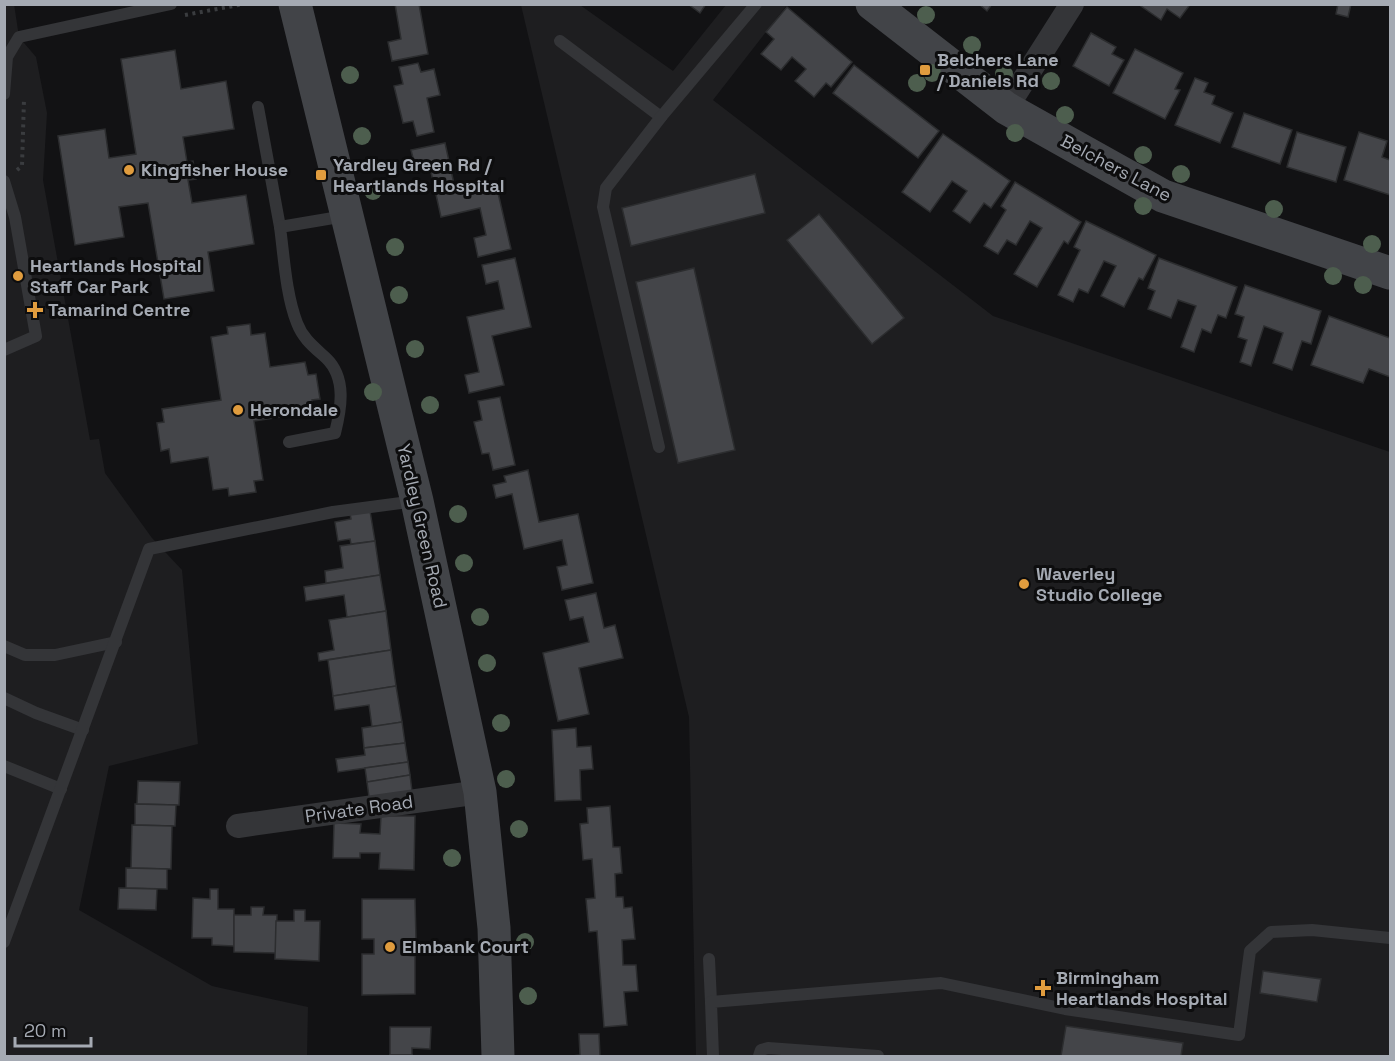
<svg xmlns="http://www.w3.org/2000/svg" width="1395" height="1061" viewBox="0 0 1395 1061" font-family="'Space Grotesk',sans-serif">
	<rect width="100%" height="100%" fill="#121214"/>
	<g fill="#1e1e20">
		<polygon points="14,4 19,37 36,57 47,113 43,180 90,440 99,439 105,473 152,538 182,570 198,744 109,766 79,910 212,986 308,1007 307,1056 5,1056 4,5"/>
		<polygon points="521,5 580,5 673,71 726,5 787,5 713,100 993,316 1390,452 1390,1056 696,1056 689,717"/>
	</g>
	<g fill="#444549" stroke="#2c2d2f" stroke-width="1.5">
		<polygon points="395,4 419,4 428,54 392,61 388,42 401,39"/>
		<polygon points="688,4 706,4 700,13"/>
		<polygon points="979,4 992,4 987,11"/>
		<polygon points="1138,4 1186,4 1189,6 1180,18 1167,9 1161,20"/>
		<polygon points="1338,4 1351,4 1348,17 1336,14"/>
		<polygon points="787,7 852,62 831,87 826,83 814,97 795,81 806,69 792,57 781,70 761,54 774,39 766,32"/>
		<polygon points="1091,33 1116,47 1112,54 1124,60 1109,86 1073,66"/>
		<polygon points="1135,49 1183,73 1175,89 1180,90 1165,119 1113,93"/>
		<polygon points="175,50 181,89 226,81 234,129 183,137 187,162 193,161 196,179 188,180 192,203 246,195 254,244 208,252 214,291 164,299 148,203 119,207 124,237 75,245 58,136 105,129 109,158 136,154 121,59"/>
		<polygon points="418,63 421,72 434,69 440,95 427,98 434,132 417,136 413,121 403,123 394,86 403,84 399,67"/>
		<polygon points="854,65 939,131 918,158 833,93"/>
		<polygon points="1195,78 1208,83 1204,92 1215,96 1212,104 1233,113 1220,143 1175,125"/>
		<polygon points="1244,113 1292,130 1280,164 1232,147"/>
		<polygon points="1297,132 1346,147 1336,182 1287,167"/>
		<polygon points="1359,132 1387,141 1382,157 1390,160 1390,195 1344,180"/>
		<polygon points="943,134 1010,181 991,208 984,203 970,223 953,211 967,191 952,181 930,212 902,192"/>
		<polygon points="445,143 456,193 496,184 511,249 478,257 474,238 486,235 480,208 441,217 429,163 415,166 411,150"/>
		<polygon points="755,174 765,213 631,246 622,208"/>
		<polygon points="1015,182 1081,222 1068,244 1064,241 1037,287 1014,274 1042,228 1030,221 1016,245 1007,240 998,254 984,246 1006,210 1001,206"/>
		<polygon points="819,214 904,318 872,344 787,240"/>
		<polygon points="1086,221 1156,255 1143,280 1139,278 1124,307 1101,296 1116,266 1104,261 1088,293 1079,289 1073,302 1058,295 1080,250 1074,247"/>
		<polygon points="515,258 531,327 492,336 504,385 469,393 465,375 479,372 467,317 504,309 498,281 486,284 482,265"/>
		<polygon points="1159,258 1237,287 1226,318 1218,315 1211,333 1202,329 1194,352 1181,347 1196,306 1178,300 1171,318 1148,309 1155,291 1148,288"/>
		<polygon points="694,268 735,450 678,463 636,282"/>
		<polygon points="1245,285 1321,311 1311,344 1302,341 1292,370 1273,363 1283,333 1264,326 1251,366 1240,362 1247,340 1238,337 1244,317 1235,314"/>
		<polygon points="1329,316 1390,338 1390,377 1369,369 1363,383 1311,365"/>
		<polygon points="250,324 251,335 265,333 270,367 305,362 308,375 316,374 320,399 312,400 314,412 254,421 263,480 254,481 256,492 229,496 228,488 213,490 208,457 171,463 169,449 161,451 157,423 164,422 162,409 221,400 211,337 228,334 227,327"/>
		<polygon points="500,397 515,465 493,470 489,453 482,454 474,422 482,420 478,401"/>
		<polygon points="528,470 539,522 578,514 593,583 562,590 557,567 567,565 562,540 524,549 512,494 496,498 493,485 506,482 504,476"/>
		<polygon points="370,511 375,541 351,544 350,539 338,541 335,522 351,519 350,514"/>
		<polygon points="375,541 380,575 326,583 325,571 343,568 340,546"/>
		<polygon points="380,575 386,611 347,617 344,595 306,601 304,587"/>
		<polygon points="596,593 604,628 615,625 623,658 579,668 589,714 558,721 543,653 589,642 583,617 570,620 565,600"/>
		<polygon points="386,611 391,650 319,661 318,653 334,650 329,620"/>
		<polygon points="391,650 396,686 333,696 328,660"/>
		<polygon points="396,686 402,722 372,727 369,705 335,710 333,696"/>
		<polygon points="402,722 405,743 364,748 362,728"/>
		<polygon points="576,728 577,747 591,746 593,769 580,770 581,800 555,801 552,730"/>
		<polygon points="405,743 408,762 338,772 336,759 365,755 364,748"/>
		<polygon points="408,762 410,775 367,782 365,768"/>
		<polygon points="410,775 412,791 369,797 367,782"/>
		<polygon points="138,781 180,782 179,805 137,804"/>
		<polygon points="135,804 176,805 175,826 135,825"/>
		<polygon points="610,806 613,847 620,847 622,873 615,874 616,897 623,897 624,908 632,907 635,939 622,940 623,965 636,965 638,991 624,992 627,1025 604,1027 597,931 589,932 586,899 595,898 592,859 583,860 580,824 588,823 587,808"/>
		<polygon points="381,816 415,816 414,870 379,869 380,853 360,853 360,858 333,858 334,823 361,824 360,833 380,834"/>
		<polygon points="132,825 172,826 171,869 131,868"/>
		<polygon points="126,868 167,869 167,889 126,888"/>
		<polygon points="119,888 157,889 156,910 118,909"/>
		<polygon points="210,889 218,889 218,909 234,909 234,946 212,945 212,938 192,938 193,898 210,899"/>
		<polygon points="362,899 415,899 416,940 405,940 405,955 415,956 415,994 362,995 362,954 374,954 374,939 362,939"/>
		<polygon points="251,907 264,907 263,915 277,915 276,953 234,952 234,915 251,915"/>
		<polygon points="294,910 305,910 305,921 320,921 319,961 275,959 276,921 294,921"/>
		<polygon points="1263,971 1321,979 1317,1002 1260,993"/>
		<polygon points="1066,1026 1183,1043 1181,1056 1061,1056"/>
		<polygon points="390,1027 431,1027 430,1049 412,1048 412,1055 390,1055"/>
		<polygon points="579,1034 599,1034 600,1056 572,1056 580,1055"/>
		<rect x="390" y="1055" width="22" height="1"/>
	</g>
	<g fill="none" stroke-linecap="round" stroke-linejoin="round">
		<g stroke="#3a3c3f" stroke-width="4" stroke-dasharray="3 4.5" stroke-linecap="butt">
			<polyline points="185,15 244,4"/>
			<polyline points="17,170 22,166 24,99"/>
		</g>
		<g stroke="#343538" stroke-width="12">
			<polyline points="560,41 661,117"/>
			<polyline points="4,94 7,57 19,37 171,4"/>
			<polyline points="258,107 280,227"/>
			<polyline points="4,181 15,217 36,336 4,350"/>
			<path d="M 289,442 L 335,433 C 341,409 347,378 326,358 C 314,347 303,339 297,323 C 286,295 284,257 280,227 L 345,216"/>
			<polyline points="659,447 603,207 606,188 661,117 756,4"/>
			<polyline points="4,646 25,655 55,655 116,642"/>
			<polyline points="4,698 36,713 83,730"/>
			<polyline points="4,766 61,789"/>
			<polyline points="4,942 149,549 333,512 416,501"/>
			<polyline points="709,959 711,1002"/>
			<polyline points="713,1056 711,1002 941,983 1065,1009 1239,1035 1250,951 1271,932 1312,930 1390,938"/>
			<polyline points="759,1056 761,1050 768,1048 878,1056"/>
		</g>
		<g stroke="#343538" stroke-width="24">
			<polyline points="1006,108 1072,4"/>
			<polyline points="238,826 480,792"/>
		</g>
		<g stroke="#424448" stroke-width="33">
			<polyline points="295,4 417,501 480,792 494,928 498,1056"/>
			<polyline points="872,4 1006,108 1163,196 1390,273"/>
		</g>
	</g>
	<g fill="#4d5e4e">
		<circle cx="926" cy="15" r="9"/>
		<circle cx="972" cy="45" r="9"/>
		<circle cx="932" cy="73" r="9"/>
		<circle cx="1004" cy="74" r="9"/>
		<circle cx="350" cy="75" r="9"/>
		<circle cx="1051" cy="81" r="9"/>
		<circle cx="917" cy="83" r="9"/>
		<circle cx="1065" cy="115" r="9"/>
		<circle cx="1015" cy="133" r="9"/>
		<circle cx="362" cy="136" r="9"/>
		<circle cx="1143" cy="155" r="9"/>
		<circle cx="1181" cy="174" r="9"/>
		<circle cx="373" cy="191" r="9"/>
		<circle cx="1143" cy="206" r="9"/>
		<circle cx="1274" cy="209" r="9"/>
		<circle cx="1372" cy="244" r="9"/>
		<circle cx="395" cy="247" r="9"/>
		<circle cx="1333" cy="276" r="9"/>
		<circle cx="1363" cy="285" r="9"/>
		<circle cx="399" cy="295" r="9"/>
		<circle cx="415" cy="349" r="9"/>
		<circle cx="373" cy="392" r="9"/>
		<circle cx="430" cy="405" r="9"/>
		<circle cx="458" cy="514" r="9"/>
		<circle cx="464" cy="563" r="9"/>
		<circle cx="480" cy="617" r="9"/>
		<circle cx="487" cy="663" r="9"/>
		<circle cx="501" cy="723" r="9"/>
		<circle cx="506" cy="779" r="9"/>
		<circle cx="519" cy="829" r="9"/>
		<circle cx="452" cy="858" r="9"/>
		<circle cx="525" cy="942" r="9"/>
		<circle cx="528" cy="996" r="9"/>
	</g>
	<g fill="#e09c3e" stroke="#0d0d0e" stroke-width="2">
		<rect x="919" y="64" width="12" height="12" rx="3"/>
		<circle cx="129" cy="170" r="6"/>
		<rect x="315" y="169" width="12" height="12" rx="3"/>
		<circle cx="18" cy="276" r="6"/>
		<path d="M32 301h6v6h6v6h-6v6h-6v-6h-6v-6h6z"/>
		<circle cx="238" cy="410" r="6"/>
		<circle cx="1024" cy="584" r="6"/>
		<circle cx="390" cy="947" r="6"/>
		<path d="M1040 979h6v6h6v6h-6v6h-6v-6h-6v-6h6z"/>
	</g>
	<g text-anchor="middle" stroke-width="6" stroke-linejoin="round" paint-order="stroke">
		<g font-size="18" font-weight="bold" fill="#a5aab3" stroke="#0d0d0e" text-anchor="start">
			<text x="937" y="66">Belchers Lane<tspan x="937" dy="21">/ Daniels Rd</tspan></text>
			<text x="333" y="171">Yardley Green Rd /<tspan x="333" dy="21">Heartlands Hospital</tspan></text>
			<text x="141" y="176">Kingfisher House</text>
			<text x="30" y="272">Heartlands Hospital<tspan x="30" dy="21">Staff Car Park</tspan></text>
			<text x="48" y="316">Tamarind Centre</text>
			<text x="250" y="416">Herondale</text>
			<text x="1036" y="580">Waverley<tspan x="1036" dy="21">Studio College</tspan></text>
			<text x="402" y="953">Elmbank Court</text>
			<text x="1056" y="984">Birmingham<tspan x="1056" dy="21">Heartlands Hospital</tspan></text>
		</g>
		<g font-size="18" fill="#a5aab3" stroke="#0d0d0e">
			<text transform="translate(1116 168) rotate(28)" y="6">Belchers Lane</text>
			<text transform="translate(422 526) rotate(77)" y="6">Yardley Green Road</text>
			<text transform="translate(359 809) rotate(-8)" y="6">Private Road</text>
		</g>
	</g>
	<rect width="1395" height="1061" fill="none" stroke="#a5aab3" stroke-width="12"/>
	<path d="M15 1037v9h76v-9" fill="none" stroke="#a5aab3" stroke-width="3"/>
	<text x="24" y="1037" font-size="18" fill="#a5aab3" stroke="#0d0d0e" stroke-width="4.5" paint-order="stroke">20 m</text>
</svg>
